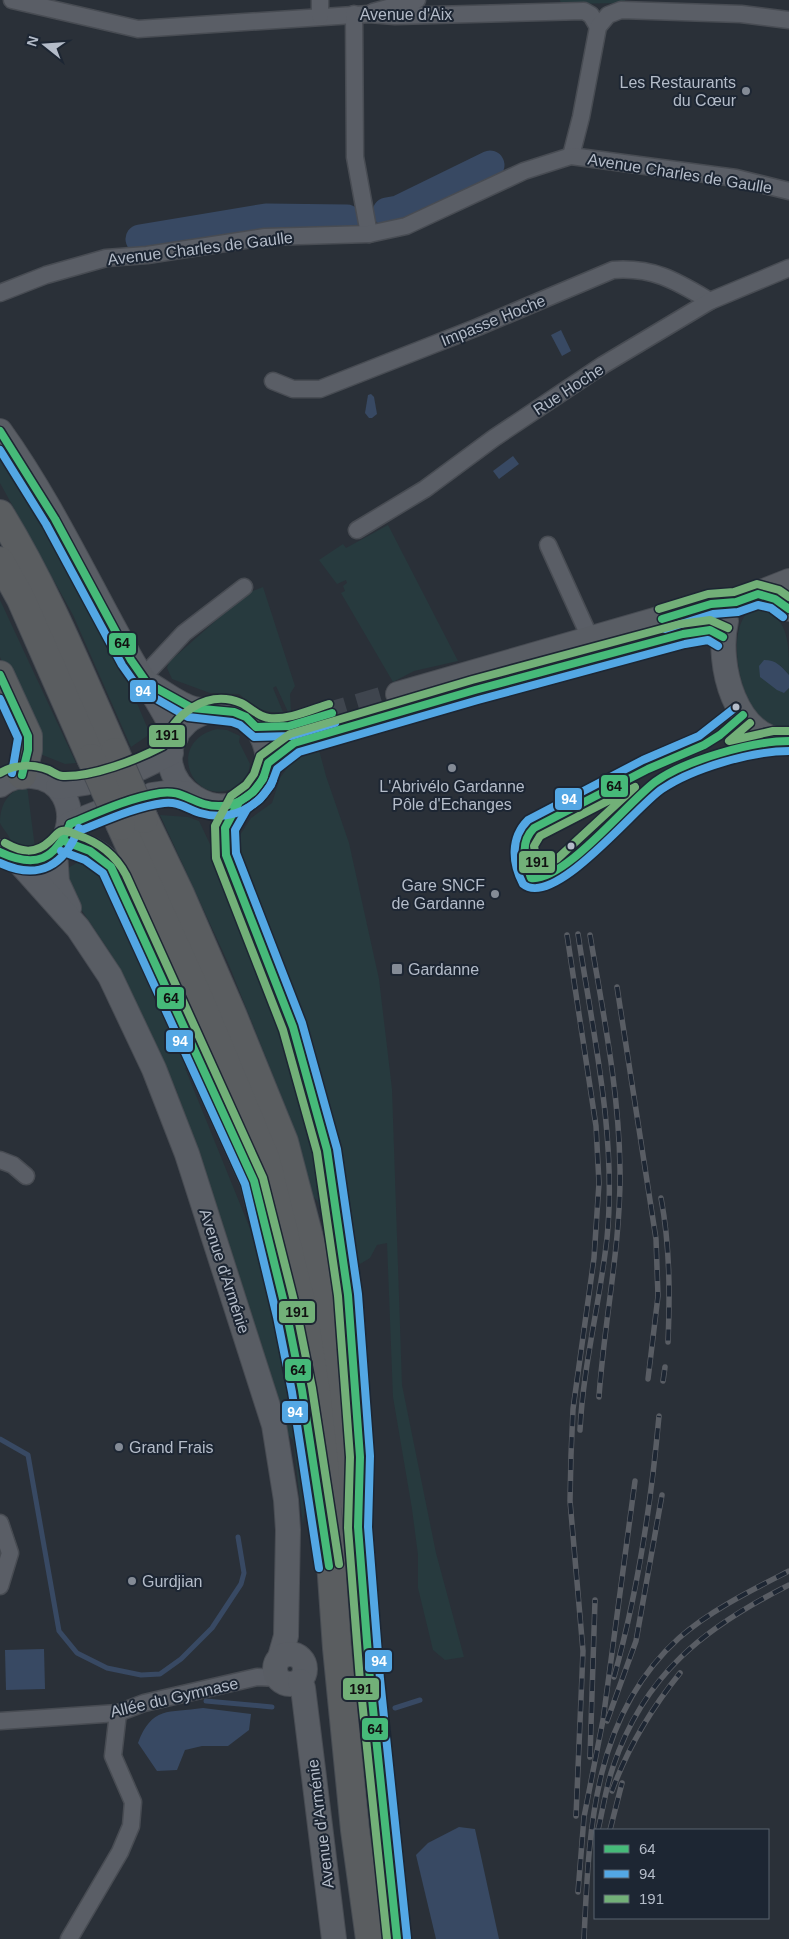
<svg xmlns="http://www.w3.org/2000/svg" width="789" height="1939" viewBox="0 0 789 1939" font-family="Arial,sans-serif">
	<rect width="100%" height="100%" fill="#2a3038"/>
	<g fill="#273a3e">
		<polygon points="560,0 625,0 625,3 561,4"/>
		<path d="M 0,451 C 60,539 109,635 150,734 L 131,747 L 73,615 L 0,483 Z"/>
		<polygon points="388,525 458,661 414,671 393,682 341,593 345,591 343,586 347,583 346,580 337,584 319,560 343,544 346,548"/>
		<path d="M 263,587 L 295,686 L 290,694 L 291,711 L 288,712 L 276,686 L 273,688 L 283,712 C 264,714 253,706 239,694 L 210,693 L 172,679 L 167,668 L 169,662 L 247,593 Z"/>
		<polygon points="0,600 76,763 65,764 35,752 34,734 0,657"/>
		<path d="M 756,606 C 789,616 789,641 789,675 L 780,665 L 784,693 L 789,688 L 789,733 C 784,732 775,732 770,729 C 741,711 720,623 756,606 Z"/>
		<path d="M 217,729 L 227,730 L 240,736 L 239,742 L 250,764 C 249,774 244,784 234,788 C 191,808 165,741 217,729 Z"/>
		<polygon points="319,750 326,776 349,843 379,979 392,1089 402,1385 436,1553 464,1657 445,1660 433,1650 418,1588 418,1555 412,1509 393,1397 387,1243 377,1245 370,1258 360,1264 353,1247 230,835 240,835 251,818 272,803 280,778 291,763 299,756"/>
		<path d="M 27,786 L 35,848 L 26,850 L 11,843 C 11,836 3,830 0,823 C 0,802 10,790 27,786 Z"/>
		<polygon points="160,815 188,817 199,821 217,859 256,957 316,1144 335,1256 318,1202 313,1196 287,1114 288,1113 229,965"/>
		<polygon points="80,861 97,863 188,1066 185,1068 259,1251 280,1335 298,1436 306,1498 303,1525 293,1440 288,1435 260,1340 246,1305 233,1257 177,1092 129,988 109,951 66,887 68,868"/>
	</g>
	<g fill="#384963">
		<polygon points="561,330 571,351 562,356 551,335"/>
		<polygon points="371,394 374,397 377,414 372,418 369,418 365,413 368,395"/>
		<polygon points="513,456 519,464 499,479 493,471"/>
		<path d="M 764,660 C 776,660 781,666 789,675 L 789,688 L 784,693 L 777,690 L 760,677 L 759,666 Z"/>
		<polygon points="44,1649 45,1689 6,1690 5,1650"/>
		<path d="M 203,1708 L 251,1714 L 249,1730 L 228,1746 L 202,1746 L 185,1750 L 177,1770 L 157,1771 L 138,1743 C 152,1706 168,1713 203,1708 Z"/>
		<polygon points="459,1827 475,1829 499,1939 436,1939 416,1855 428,1843"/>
	</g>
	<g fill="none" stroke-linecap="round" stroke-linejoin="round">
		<g stroke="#384963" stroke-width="5">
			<polyline points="0,1439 28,1455 59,1631 77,1653 107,1668 141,1675 160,1674 181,1659 212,1628 241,1584 244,1573 238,1537"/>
			<polyline points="206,1701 272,1707"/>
			<polyline points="395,1708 420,1700"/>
		</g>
		<g stroke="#384963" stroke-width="29">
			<polyline points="387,212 398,210 490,165"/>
			<polyline points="140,239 266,218 347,219"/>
		</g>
		<g stroke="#3f454e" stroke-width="24" stroke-dasharray="24 12" stroke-linecap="butt">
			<polyline points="289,726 398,694"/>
			<polyline points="294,743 405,710"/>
		</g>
		<g stroke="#484c53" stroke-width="19">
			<g id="street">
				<polyline points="12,0 138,29 369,14 395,16 584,11 591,15 598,27"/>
				<polyline points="373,12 417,0"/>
				<polyline points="354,14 355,157 369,234"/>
				<polyline points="320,16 320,0"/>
				<polyline points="571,156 581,117 598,27 608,15 621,10 741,14 789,20"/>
				<polyline points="0,293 46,275 106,258 147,255 265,237 369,234 406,226 524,171 571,156 736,178 789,191"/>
				<path d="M 273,381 L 293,389 L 320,389 L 478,327 L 613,270 C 654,267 676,281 710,301"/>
				<polyline points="357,530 425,489 494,438 603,365 710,301 789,268"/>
				<polyline points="548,545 591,640"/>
				<polyline points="143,677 184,633 244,587"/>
				<polyline points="0,1160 13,1165 26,1176"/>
				<polyline points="0,1523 10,1553 0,1586"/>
				<polyline points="0,1721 118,1713 144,1703 257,1677 278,1678"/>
				<polyline points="69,1939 120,1852 131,1826 133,1802 113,1756 118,1713"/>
			</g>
		</g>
		<g stroke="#484c53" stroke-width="26">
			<g id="secondary">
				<path d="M 0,431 C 51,502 88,583 131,659 C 146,685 165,709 176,737"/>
				<polyline points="758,594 775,599 789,609"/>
				<path d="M 726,621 C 716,664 735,741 789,741"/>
				<path d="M 147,683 C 162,691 178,705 194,709 C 213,713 232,706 248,719 C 261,730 271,750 266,767 C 241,854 127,777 187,722 C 192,717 201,714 207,711"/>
				<polyline points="398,694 686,611 711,604 736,602 789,581"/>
				<polyline points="405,710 683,634 710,630 723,637"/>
				<polyline points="256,727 273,728 289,726"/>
				<polyline points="268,763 294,743"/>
				<polyline points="140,768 171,753"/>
				<path d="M 0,785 C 8,778 21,775 32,776 C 95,781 73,893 0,852"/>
				<polyline points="58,787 85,783"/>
				<polyline points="152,795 173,792 187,794"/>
				<polyline points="70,824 98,813"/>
				<polyline points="55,852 57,882 69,908"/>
				<polyline points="18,861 78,928 110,976 154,1069 187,1154 274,1425 286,1500 288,1530 286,1636 280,1657"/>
				<circle cx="290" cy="1669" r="15"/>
				<polyline points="300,1681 303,1688 334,1939"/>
			</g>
		</g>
		<g stroke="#474c53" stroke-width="30">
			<g id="highway">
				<path d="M 0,514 C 46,589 79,671 115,752"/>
				<polyline points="0,561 21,599 91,758"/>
				<polyline points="0,675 28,736 28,750 22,775"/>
				<polyline points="239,802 225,828 226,855 293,1027 327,1150 348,1295 355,1386"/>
				<polyline points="144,819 180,894 232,1014 284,1142 317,1268 334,1355 358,1527 370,1680 397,1939"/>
				<polyline points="121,826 200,1001 266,1160 302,1306 316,1391 324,1462 337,1648 355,1830 370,1939"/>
				<path d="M 64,841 C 84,847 97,852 111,867 L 254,1181 L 259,1202"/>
			</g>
		</g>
		<use href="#street" stroke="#5a5e66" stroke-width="16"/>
		<use href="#secondary" stroke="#595d64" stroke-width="24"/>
		<use href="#highway" stroke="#5a5d60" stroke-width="28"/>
		<g stroke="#595d64" stroke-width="5.5">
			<g id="rail">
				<path d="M 578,934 C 593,1034 617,1137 607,1238 C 600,1302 583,1366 580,1430"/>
				<polyline points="567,935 596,1126 599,1183 594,1258 573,1409 571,1455 570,1501 583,1651 576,1816"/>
				<path d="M 590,935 C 603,1013 619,1090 620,1169 C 621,1246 604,1321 599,1397"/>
				<polyline points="617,987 656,1239 658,1296 648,1379"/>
				<path d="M 661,1198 C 670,1246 670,1294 668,1342"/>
				<polyline points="663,1381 665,1367"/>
				<path d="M 614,1677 C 638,1591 651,1505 659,1416"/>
				<polyline points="607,1721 636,1641 662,1495"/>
				<polyline points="590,1757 595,1600"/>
				<path d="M 612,1791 C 628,1747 651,1709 680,1673"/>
				<path d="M 598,1830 C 603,1809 606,1787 613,1767 C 644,1674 705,1627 789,1585"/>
				<polyline points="610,1830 622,1783"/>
				<polyline points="578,1892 584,1817 603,1720 635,1481"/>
				<path d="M 584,1939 C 589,1831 592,1716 679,1638 C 711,1610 752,1590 789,1571"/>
			</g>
		</g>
		<use href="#rail" stroke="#1d2633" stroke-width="4" stroke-dasharray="11" stroke-linecap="butt"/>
		<g stroke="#474c53" stroke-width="30" stroke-linecap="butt">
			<g id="highway-bridge">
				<polyline points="115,752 144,819"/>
				<polyline points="91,758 121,826"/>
			</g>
		</g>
		<use href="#highway-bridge" stroke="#5a5d60" stroke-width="28"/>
		<g stroke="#1d2633" stroke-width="11">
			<g id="bus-1">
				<polyline points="0,431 55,519 131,660 147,683 192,708 234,712 246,717 256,727 289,726 332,713"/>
				<polyline points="662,619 711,604 736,602 758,594 775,599 789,609"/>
				<polyline points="0,675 28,736 28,750 22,775"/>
				<path d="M 743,715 L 720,735 L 704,745 L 648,769 L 534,828 C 519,843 525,860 531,878 C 564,882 627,803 655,782 C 685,760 753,741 789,741"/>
				<path d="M 70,824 C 99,812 129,798 160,793 C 179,790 187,799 204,804 C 229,811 253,799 264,776"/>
				<polyline points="64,841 90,851 111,867 254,1181 287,1315 302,1390 329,1566"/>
				<path d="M 0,852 C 36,869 55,860 70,824"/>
				<polyline points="397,1939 370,1680 358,1527 360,1457 348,1295 327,1150 293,1027 226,855 225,828 239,802 253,792 263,779 268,763 294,743 475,690 683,634 710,630 723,637"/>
			</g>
		</g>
		<g stroke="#1d2633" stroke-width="11">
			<g id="bus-2">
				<polyline points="0,450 46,524 122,665 139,689 188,717 232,722 240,725 254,737 291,736 335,723"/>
				<polyline points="665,629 713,614 738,612 758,605 771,608 783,617"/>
				<polyline points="0,699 18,738 12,773"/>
				<path d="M 736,707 L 699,736 L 643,760 L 528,820 C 510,838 512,863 523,884 C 554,910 636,806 662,789 C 693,768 752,751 789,751"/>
				<path d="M 74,833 C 103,822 133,807 164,803 C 178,801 187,809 200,813 C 230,822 260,808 273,780"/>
				<polyline points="61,851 85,860 103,873 245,1184 277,1317 292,1392 319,1568"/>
				<path d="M 0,863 C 39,881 64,866 79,828"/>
				<polyline points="407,1938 380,1679 368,1527 370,1456 358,1294 337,1149 302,1023 236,853 235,830 247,809 260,799 271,785 277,769 299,752 478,700 685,644 708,640 718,646"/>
			</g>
		</g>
		<g stroke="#1d2633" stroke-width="11">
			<g id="bus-3">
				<polyline points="659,609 708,594 734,592 757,584 779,590 789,597"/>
				<polyline points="750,723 729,741 773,731 789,731"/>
				<path d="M 0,773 C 15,764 33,764 49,770 C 53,772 58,776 63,776 C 93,777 136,760 163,746 C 173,714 207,689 241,703 C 250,707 258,717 269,718 C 289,720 310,710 329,704"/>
				<polygon points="635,787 557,859 538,869 534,846 540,836"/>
				<path d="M 5,843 C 21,852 35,855 50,841 C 54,838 57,832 62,831 C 67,830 72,833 77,835 C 99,842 115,854 126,875 L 263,1178 L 297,1313 L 312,1388 L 339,1564"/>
				<polyline points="387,1939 360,1681 348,1528 350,1457 338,1296 317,1152 283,1030 216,858 215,826 231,796 246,785 254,774 260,756 290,734 472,680 680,624 710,620 728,628"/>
			</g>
		</g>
		<use href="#bus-1" stroke="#46ba79" stroke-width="8"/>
		<use href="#bus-2" stroke="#53a7e4" stroke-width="8"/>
		<use href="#bus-3" stroke="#72b078" stroke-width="8"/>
	</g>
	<g fill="#848b96" stroke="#1d2633" stroke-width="2">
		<circle cx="746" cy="91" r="5"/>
		<circle cx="452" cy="768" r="5"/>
		<circle cx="495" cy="894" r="5"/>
		<rect x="391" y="963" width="12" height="12" rx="2.5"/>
		<circle cx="119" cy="1447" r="5"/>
		<circle cx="132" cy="1581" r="5"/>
	</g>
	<g fill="#b4bcc9" stroke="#1d2633" stroke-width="2">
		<circle cx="736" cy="707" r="4.5"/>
		<circle cx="571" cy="846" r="4.5"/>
	</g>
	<g text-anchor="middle" stroke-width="4" stroke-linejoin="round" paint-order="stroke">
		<g font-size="16" fill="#b4bcc9" stroke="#1d2633">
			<text x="406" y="20">Avenue d'Aix</text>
			<text transform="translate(680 173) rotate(9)" y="6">Avenue Charles de Gaulle</text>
			<text transform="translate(200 248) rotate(-7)" y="6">Avenue Charles de Gaulle</text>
			<text transform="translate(493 320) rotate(-22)" y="6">Impasse Hoche</text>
			<text transform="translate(568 389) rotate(-33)" y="6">Rue Hoche</text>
			<text transform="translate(225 1271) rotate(72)" y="6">Avenue d'Arménie</text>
			<text transform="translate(174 1697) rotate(-13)" y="6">Allée du Gymnase</text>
			<text transform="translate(320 1824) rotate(-97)" y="6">Avenue d'Arménie</text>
		</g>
		<g font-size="16" fill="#b4bcc9" stroke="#1d2633" text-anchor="start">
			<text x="736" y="88" text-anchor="end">Les Restaurants<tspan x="736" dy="18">du Cœur</tspan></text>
			<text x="452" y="792" text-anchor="middle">L'Abrivélo Gardanne<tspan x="452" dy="18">Pôle d'Echanges</tspan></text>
			<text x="485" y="891" text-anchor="end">Gare SNCF<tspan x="485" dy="18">de Gardanne</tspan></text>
			<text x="408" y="975">Gardanne</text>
			<text x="129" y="1453">Grand Frais</text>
			<text x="142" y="1587">Gurdjian</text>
		</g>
	</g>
	<g stroke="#1d2633" stroke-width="2">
		<rect x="108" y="632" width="29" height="24" rx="5" fill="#46ba79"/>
		<rect x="129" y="679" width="28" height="24" rx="5" fill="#53a7e4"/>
		<rect x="148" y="724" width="38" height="24" rx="5" fill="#72b078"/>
		<rect x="600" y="774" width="29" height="24" rx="5" fill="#46ba79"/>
		<rect x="554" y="787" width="29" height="24" rx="5" fill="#53a7e4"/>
		<rect x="518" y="850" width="38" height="24" rx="5" fill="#72b078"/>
		<rect x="156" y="986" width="29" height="24" rx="5" fill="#46ba79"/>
		<rect x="165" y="1029" width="29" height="24" rx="5" fill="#53a7e4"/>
		<rect x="278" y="1300" width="38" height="24" rx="5" fill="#72b078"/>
		<rect x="284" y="1358" width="28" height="24" rx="5" fill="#46ba79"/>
		<rect x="281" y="1400" width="28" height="24" rx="5" fill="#53a7e4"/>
		<rect x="364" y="1649" width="29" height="24" rx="5" fill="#53a7e4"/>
		<rect x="342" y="1677" width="38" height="24" rx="5" fill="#72b078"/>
		<rect x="361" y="1717" width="28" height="24" rx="5" fill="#46ba79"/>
	</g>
	<g font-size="14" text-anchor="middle" font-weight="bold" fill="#fff">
		<text x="143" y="696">94</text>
		<text x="569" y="804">94</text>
		<text x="180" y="1046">94</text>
		<text x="295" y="1417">94</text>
		<text x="379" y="1666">94</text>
	</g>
	<g font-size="14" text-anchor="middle" font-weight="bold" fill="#111">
		<text x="122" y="648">64</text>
		<text x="167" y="740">191</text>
		<text x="614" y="791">64</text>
		<text x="537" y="867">191</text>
		<text x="171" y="1003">64</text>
		<text x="297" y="1317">191</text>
		<text x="298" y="1375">64</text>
		<text x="361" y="1694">191</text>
		<text x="375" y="1734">64</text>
	</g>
	<rect x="594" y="1829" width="175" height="90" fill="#1d2633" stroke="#59626f"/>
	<rect x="604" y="1845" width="25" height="8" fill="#46ba79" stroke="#59626f"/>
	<text x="639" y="1854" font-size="15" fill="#b4bcc9">64</text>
	<rect x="604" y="1870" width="25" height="8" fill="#53a7e4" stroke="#59626f"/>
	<text x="639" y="1879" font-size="15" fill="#b4bcc9">94</text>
	<rect x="604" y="1895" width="25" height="8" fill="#72b078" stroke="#59626f"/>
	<text x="639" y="1904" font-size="15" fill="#b4bcc9">191</text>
	<g transform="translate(45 45) rotate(287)" stroke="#1d2633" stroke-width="4" paint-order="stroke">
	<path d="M0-4L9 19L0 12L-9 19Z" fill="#b4bcc9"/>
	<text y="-8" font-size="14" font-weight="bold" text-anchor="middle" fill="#b4bcc9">N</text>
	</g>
</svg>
